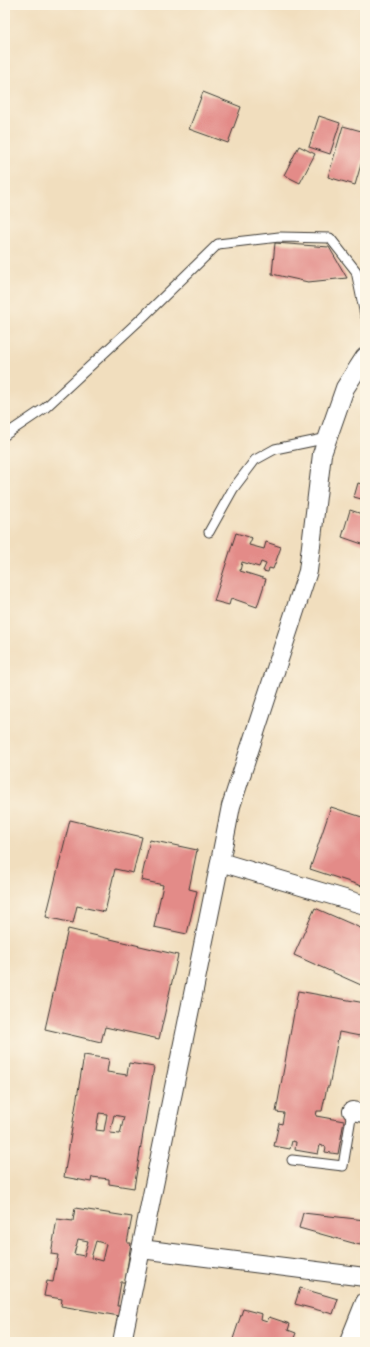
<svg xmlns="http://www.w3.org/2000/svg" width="370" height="1347" viewBox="0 0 370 1347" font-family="'Comic Neue',sans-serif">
	<rect width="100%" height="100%" fill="#fcf5e5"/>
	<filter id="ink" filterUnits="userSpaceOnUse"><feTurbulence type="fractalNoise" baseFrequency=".025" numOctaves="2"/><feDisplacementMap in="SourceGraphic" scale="8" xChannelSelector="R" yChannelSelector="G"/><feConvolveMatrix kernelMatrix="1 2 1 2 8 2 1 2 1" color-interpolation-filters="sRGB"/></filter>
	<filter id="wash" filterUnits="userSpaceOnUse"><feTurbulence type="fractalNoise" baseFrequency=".012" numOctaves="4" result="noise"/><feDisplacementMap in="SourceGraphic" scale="16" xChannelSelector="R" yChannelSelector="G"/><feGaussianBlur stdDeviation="0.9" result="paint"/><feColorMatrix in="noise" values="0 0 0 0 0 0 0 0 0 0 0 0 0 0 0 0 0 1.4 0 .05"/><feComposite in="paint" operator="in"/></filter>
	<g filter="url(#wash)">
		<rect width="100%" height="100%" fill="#f1debe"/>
		<g id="blocks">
			<g fill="#e38b88" fill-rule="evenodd">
				<polygon points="203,92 241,107 228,143 189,129"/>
				<polygon points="319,116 340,123 330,154 309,147"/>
				<polygon points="343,126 365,132 365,151 355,185 328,177"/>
				<polygon points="299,146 315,154 300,183 284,175"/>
				<polygon points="275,243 329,247 347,278 308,282 272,274"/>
				<polygon points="358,483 365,485 365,500 354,497"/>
				<polygon points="365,505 365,545 342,537 350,510 362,514"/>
				<polygon points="236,533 252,538 249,545 264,549 266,542 281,547 273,569 269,568 268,572 263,571 266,564 261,562 259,567 242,562 240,571 266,579 257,607 231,598 229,605 214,601"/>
				<polygon points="331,807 365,818 365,887 310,869"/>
				<polygon points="70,820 142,837 133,873 115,869 105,912 77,906 73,923 46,917"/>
				<polygon points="150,840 197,850 189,889 197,891 187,934 154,927 163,885 141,880"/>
				<polygon points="315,908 365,930 365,976 361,985 294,955"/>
				<polygon points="68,929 178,955 159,1039 105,1027 101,1042 45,1029"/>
				<polygon points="298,991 365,1003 360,1036 339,1032 329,1087 327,1087 322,1111 317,1111 316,1116 344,1121 338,1154 325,1152 326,1147 320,1145 318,1154 295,1150 296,1142 292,1141 290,1149 274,1146 279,1123 282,1124 284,1113 276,1112"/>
				<path d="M 84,1055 L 109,1059 L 107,1072 L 127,1075 L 129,1063 L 154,1067 L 134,1188 L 109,1184 L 109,1179 L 92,1177 L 91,1182 L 64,1177 ZM 99,1113 L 107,1114 L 104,1131 L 96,1130 ZM 114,1115 L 124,1117 L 120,1134 L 110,1133 Z"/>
				<path d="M 75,1208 L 132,1217 L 127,1243 L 131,1243 L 125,1282 L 121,1282 L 117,1306 L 121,1306 L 119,1316 L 61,1306 L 62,1299 L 44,1296 L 47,1281 L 53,1282 L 58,1255 L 51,1254 L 57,1219 L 73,1221 ZM 78,1239 L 88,1241 L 84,1256 L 74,1254 ZM 96,1241 L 106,1244 L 102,1261 L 91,1258 Z"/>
				<polygon points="303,1213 365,1220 365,1230 360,1245 299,1228"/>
				<polygon points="300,1288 338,1299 333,1314 295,1304"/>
				<polygon points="243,1309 262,1314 261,1320 267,1322 269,1317 290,1324 288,1330 296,1333 294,1338 306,1342 232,1342"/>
			</g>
		</g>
	</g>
	<g filter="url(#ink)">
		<use href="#blocks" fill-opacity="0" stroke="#3c3934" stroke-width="1"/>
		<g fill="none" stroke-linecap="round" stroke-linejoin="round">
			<g stroke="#3c3934" stroke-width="11">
				<g id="lane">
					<polyline points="5,435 45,408 144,316 218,244 279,237 330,238 356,271 365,315"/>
					<polyline points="209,532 233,489 255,460 275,449 328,438"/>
					<polyline points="292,1160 343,1166 352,1111"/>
				</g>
			</g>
			<g stroke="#3c3934" stroke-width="20">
				<g id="street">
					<polyline points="365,357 345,388 322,454 308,571 231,806 220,862 365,905"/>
					<polyline points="352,1111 365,1113"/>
					<polyline points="141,1249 365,1277"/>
					<polyline points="122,1342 220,862"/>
					<polyline points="349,1342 365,1302"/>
				</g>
			</g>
			<use href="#lane" stroke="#fff" stroke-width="9"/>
			<use href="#street" stroke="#fff" stroke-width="18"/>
		</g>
	</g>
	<rect width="370" height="1347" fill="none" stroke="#fcf5e5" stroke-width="20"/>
</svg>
